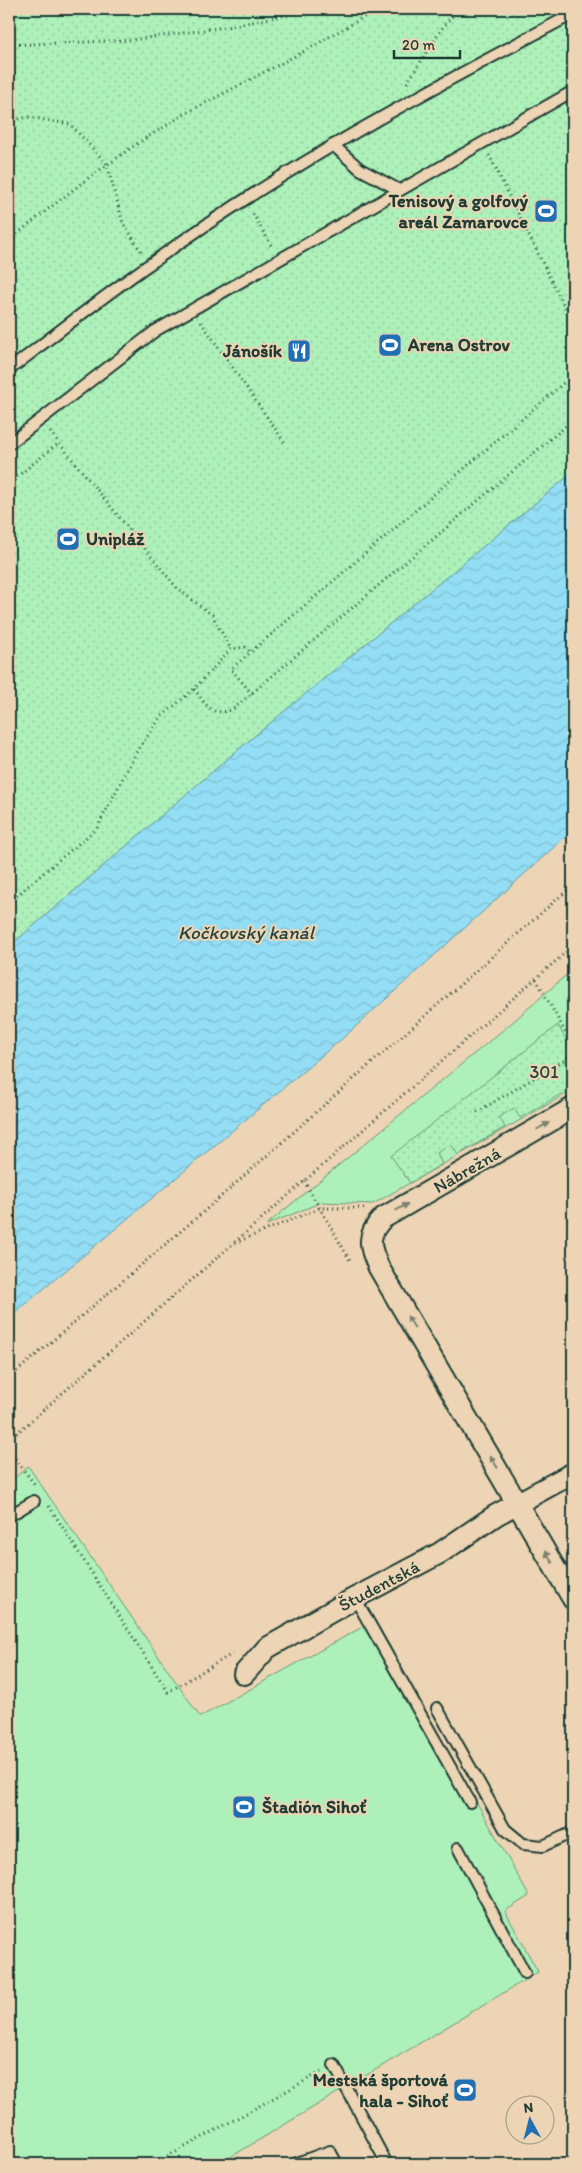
<svg xmlns="http://www.w3.org/2000/svg" width="582" height="2173" viewBox="0 0 582 2173" font-family="Itim,sans-serif">
	<defs>
		<pattern id="park-dots" width="8" height="8" patternUnits="userSpaceOnUse" patternTransform="scale(1.25)"><rect width="8" height="8" fill="#adf0b9"/><path d="M2 2h.1M6 6h.1" fill="none" stroke="#94cfa0" stroke-width="1.8" stroke-linecap="round"/></pattern>
		<pattern id="water-waves" width="16" height="10" patternUnits="userSpaceOnUse" patternTransform="scale(1.25)"><rect width="16" height="10" fill="#93ddf5"/><path d="M0 5q4-4 8 0t8 0" fill="none" stroke="#7ebfd3"/></pattern>
	</defs>
	<rect width="100%" height="100%" fill="#ecd4b4"/>
	<filter id="ink" filterUnits="userSpaceOnUse"><feTurbulence type="fractalNoise" baseFrequency=".02" numOctaves="2"/><feDisplacementMap in="SourceGraphic" scale="10" xChannelSelector="R" yChannelSelector="G"/><feConvolveMatrix kernelMatrix="1 2 1 2 8 2 1 2 1" color-interpolation-filters="sRGB"/></filter>
	<g filter="url(#ink)">
		<g fill="#adf0b9" stroke="#669676">
			<polygon points="573,969 573,1090 373,1204 322,1202 266,1225 514,1021"/>
			<polygon points="28,1466 200,1717 375,1620 529,1896 505,1911 538,1972 219,2164 9,2164 9,1483"/>
		</g>
		<g fill="url(#park-dots)" stroke="#669676">
			<polygon points="9,9 573,9 573,472 233,754 9,947"/>
			<polygon points="558,1025 573,1052 573,1087 520,1118 514,1108 499,1117 505,1127 458,1155 451,1144 437,1153 442,1164 410,1183 391,1156"/>
		</g>
		<polygon fill="url(#water-waves)" stroke="#659da8" points="573,472 573,830 344,1037 9,1318 9,947 233,754"/>
		<g fill="none" stroke-linecap="round" stroke-linejoin="round">
			<g stroke="#1f3d34" stroke-width="14">
				<g id="lane">
					<polyline points="333,145 360,169 399,190"/>
					<path d="M 9,370 C 58,332 106,294 157,259 C 288,165 430,89 573,14"/>
					<polyline points="9,444 155,331 573,91"/>
					<polyline points="9,1516 34,1501"/>
					<polyline points="355,1598 470,1802"/>
					<polyline points="437,1708 505,1829 523,1844 543,1846 573,1832"/>
					<polyline points="458,1848 525,1973"/>
					<polyline points="334,2065 387,2164"/>
					<polyline points="294,2164 330,2151 337,2164"/>
				</g>
			</g>
			<g stroke="#1f3d34" stroke-width="24">
				<g id="street">
					<path d="M 573,1108 L 383,1218 C 366,1235 369,1247 379,1268 L 573,1599"/>
					<polyline points="244,1674 267,1648 355,1598 440,1553 496,1515 573,1473"/>
				</g>
			</g>
			<g stroke="#1f3d34" stroke-width="3" stroke-dasharray="1 4" stroke-linecap="butt">
				<polyline points="9,45 132,40 226,27 317,9"/>
				<polyline points="407,83 443,27 459,9"/>
				<polyline points="9,121 28,117 70,124 107,164 123,223 141,251"/>
				<polyline points="489,155 573,324"/>
				<polyline points="253,214 272,247"/>
				<polyline points="9,240 83,182 141,141 190,111 301,53 378,9"/>
				<polyline points="201,322 285,443"/>
				<polyline points="50,432 177,588 212,615 231,649"/>
				<polyline points="9,483 59,443"/>
				<path d="M 194,689 C 207,705 209,716 232,710 L 573,420"/>
				<polyline points="252,694 231,669 573,375"/>
				<polyline points="9,902 97,828 137,751 161,717 194,689 231,649 245,647 250,652"/>
				<polyline points="536,979 573,1046"/>
				<polyline points="477,1112 573,1055"/>
				<polyline points="304,1181 351,1262"/>
				<polyline points="235,1243 320,1208 364,1208"/>
				<polyline points="9,1378 201,1214 573,885"/>
				<polyline points="9,1440 573,946"/>
				<polyline points="9,1451 36,1486"/>
				<polyline points="49,1506 168,1692 232,1654"/>
				<polyline points="154,2164 321,2072"/>
			</g>
			<use href="#lane" stroke="#ecd4b4" stroke-width="10"/>
			<use href="#street" stroke="#ecd4b4" stroke-width="20"/>
		</g>
		<defs><path id="oneway-solid" d="M-6-.8H1V-3.2L6.5 0L1 3.2V.8H-6Z" transform="scale(1.25)"/></defs>
		<g fill="#7b816e">
			<use href="#oneway-solid" transform="translate(543 1126) rotate(-30)"/>
			<use href="#oneway-solid" transform="translate(402 1207) rotate(-30)"/>
			<use href="#oneway-solid" transform="translate(411 1322) rotate(-121)"/>
			<use href="#oneway-solid" transform="translate(494 1462) rotate(-121)"/>
			<use href="#oneway-solid" transform="translate(549 1557) rotate(-120)"/>
		</g>
	</g>
	<defs>
		<g id="stadium-square" transform="scale(1.25)"><rect x="-9" y="-9" width="18" height="18" rx="4" fill="#1f6fb2" stroke="#ecd4b4"/><path d="M0-5a6.5 5 0 1 0 0 10a6.5 5 0 1 0 0-10ZM-3.5-1.8h7v3.6h-7Z" fill="#fff"/></g>
		<g id="restaurant-square" transform="scale(1.25)"><rect x="-9" y="-9" width="18" height="18" rx="4" fill="#1f6fb2" stroke="#ecd4b4"/><path d="M-5-6h1v4h1v-4h1v4h1v-4h1v5L-1.5 .5V6h-2V.5L-5-1ZM5-6V6H3V1.5H1.5Q1.5-4 5-6Z" fill="#fff"/></g>
	</defs>
	<g fill-rule="evenodd">
		<use href="#stadium-square" x="546" y="211"/>
		<use href="#stadium-square" x="390" y="345"/>
		<use href="#restaurant-square" x="299" y="351"/>
		<use href="#stadium-square" x="68" y="539"/>
		<use href="#stadium-square" x="244" y="1807"/>
		<use href="#stadium-square" x="465" y="2090"/>
	</g>
	<g text-anchor="middle" stroke-width="4" stroke-linejoin="round" paint-order="stroke">
		<g font-size="18" font-weight="bold" fill="#1f3d34" stroke="#ecd4b4" text-anchor="end">
			<text x="528" y="207">Tenisový a golfový<tspan x="528" dy="21">areál Zamarovce</tspan></text>
			<text x="408" y="351" text-anchor="start">Arena Ostrov</text>
			<text x="282" y="357">Jánošík</text>
			<text x="86" y="545" text-anchor="start">Unipláž</text>
			<text x="262" y="1813" text-anchor="start">Štadión Sihoť</text>
			<text x="448" y="2086">Mestská športová<tspan x="448" dy="21">hala - Sihoť</tspan></text>
		</g>
		<g font-size="18" fill="#26463b" stroke="#ecd4b4">
			<text x="544" y="1078">301</text>
		</g>
		<g font-size="18" fill="#1f3d34" stroke="#ecd4b4">
			<text transform="translate(467 1170) rotate(-30)" y="6">Nábrežná</text>
			<text transform="translate(379 1586) rotate(-28)" y="6">Študentská</text>
		</g>
		<g font-size="19" font-style="italic" fill="#25453e" stroke="#ecd4b4">
			<text x="246" y="939">Kočkovský kanál</text>
		</g>
	</g>
	<rect width="582" height="2173" fill="none" stroke="#ecd4b4" stroke-width="30"/>
	<rect x="15" y="15" width="552" height="2143" fill="none" stroke="#1f3d34" stroke-width="2" filter="url(#ink)"/>
	<g transform="translate(530 2120) rotate(353)"><circle r="24" fill="#ecd4b4" stroke="#9a9881"/>
	<path d="M0-4L9 19L0 12L-9 19Z" fill="#1f6fb2"/>
	<text y="-8" font-size="14" font-weight="bold" text-anchor="middle" fill="#1f3d34">N</text>
	</g>
	<path d="M394 50v8h66v-8" fill="none" stroke="#1f3d34" stroke-width="2.5"/>
	<text x="402" y="50" font-size="15" fill="#1f3d34" stroke="#ecd4b4" stroke-width="4" paint-order="stroke">20 m</text>
</svg>
